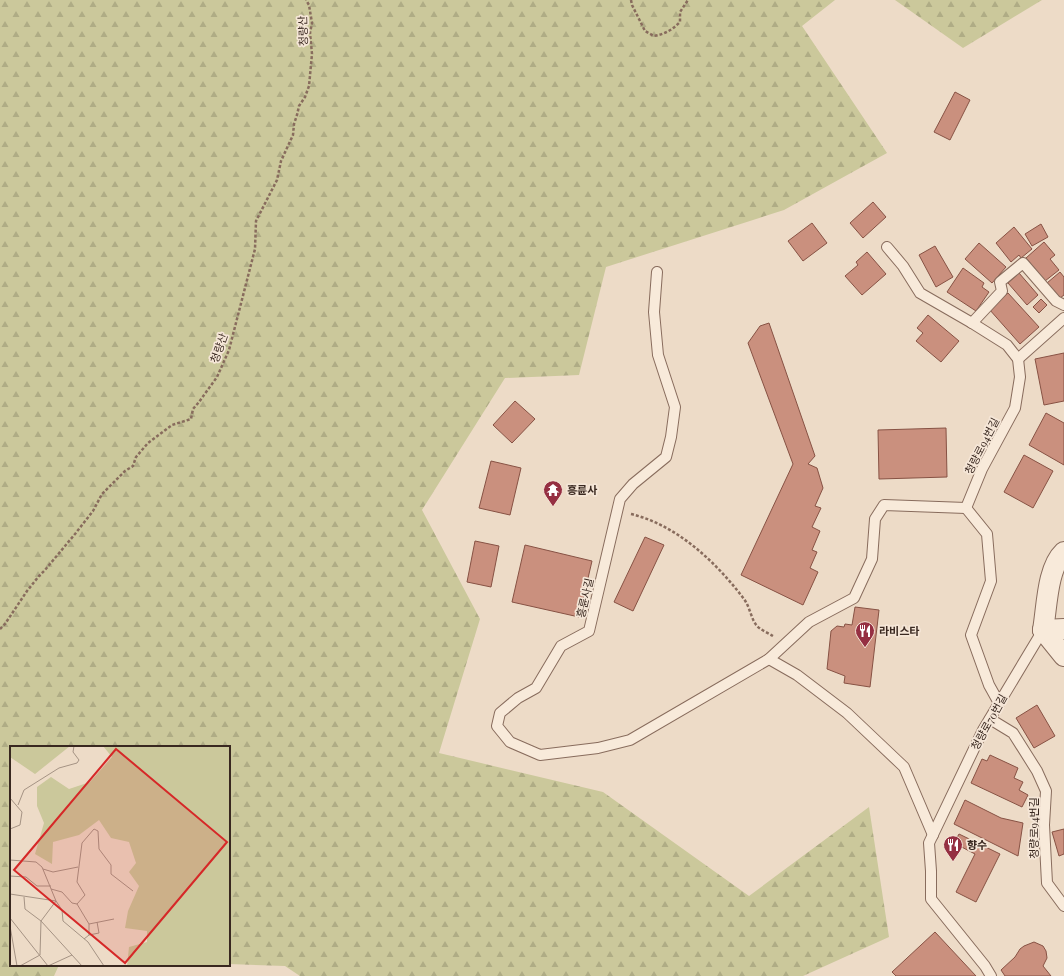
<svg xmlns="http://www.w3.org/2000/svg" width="1064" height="976" viewBox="0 0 1064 976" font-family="'Playfair Display','Noto Sans KR',serif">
	<defs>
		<pattern id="forest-firs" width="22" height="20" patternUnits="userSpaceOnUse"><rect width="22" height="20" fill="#cbc89b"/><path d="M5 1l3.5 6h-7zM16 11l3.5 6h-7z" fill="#afac85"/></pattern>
	</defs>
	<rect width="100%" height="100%" fill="#eddbc7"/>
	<g fill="url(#forest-firs)">
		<polygon points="0,0 835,0 802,26 887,153 784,210 606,267 579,375 505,378 422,510 480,619 439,753 603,792 749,896 869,807 889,937 803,976 300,976 285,966 229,964 229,747 11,747 11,965 59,965 54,976 0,976"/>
		<polygon points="895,0 1042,0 963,48"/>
	</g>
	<g fill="#ca907e" stroke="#875244">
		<polygon points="955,92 970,100 950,140 934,132"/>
		<polygon points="873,202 886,217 863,238 850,223"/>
		<polygon points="812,223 827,243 803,261 788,241"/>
		<polygon points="1041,224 1048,237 1032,246 1025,234"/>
		<polygon points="1014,227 1032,249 1021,258 1019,255 1011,262 996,243"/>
		<polygon points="1044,242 1055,255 1050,259 1059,270 1045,281 1026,258"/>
		<polygon points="979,243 1006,267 992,283 965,259"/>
		<polygon points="935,246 953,277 936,287 919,255"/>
		<polygon points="867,252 886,274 862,295 845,276 858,265 856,262"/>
		<polygon points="963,268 984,283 982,287 989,292 976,311 947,292"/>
		<polygon points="1060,272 1064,277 1064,295 1060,298 1047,283"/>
		<polygon points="1019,273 1038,295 1027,305 1008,283"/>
		<polygon points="1008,293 1039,327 1020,344 989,309"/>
		<polygon points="1041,299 1047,305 1039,313 1033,307"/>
		<polygon points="928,315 959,341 941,362 916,341 923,333 917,328"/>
		<polygon points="769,323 815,456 808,464 817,468 823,488 815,506 821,508 812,527 820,531 812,550 817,552 810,568 818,572 803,605 741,575 793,464 748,343 760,326"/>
		<polygon points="1064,353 1064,401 1044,405 1035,359"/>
		<polygon points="515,401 535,419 512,443 493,425"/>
		<polygon points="1046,413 1064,423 1064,465 1029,445"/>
		<polygon points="946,428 947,477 879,479 878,430"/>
		<polygon points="1024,455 1053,471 1033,508 1004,492"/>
		<polygon points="491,461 521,468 510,515 479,508"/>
		<polygon points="645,537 664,545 633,611 614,602"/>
		<polygon points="475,541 499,546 491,587 467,582"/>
		<polygon points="525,545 592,561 579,617 512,602"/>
		<polygon points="855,607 879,610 870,687 844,683 845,676 827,669 831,631 837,626 844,627 845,624 852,625"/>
		<polygon points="1037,705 1055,736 1034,748 1016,718"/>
		<polygon points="990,755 1018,768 1014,778 1023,782 1019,790 1028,795 1022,807 971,783 982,759 987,761"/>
		<polygon points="965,800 1001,818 1023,823 1018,856 954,824"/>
		<polygon points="1064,829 1064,854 1059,856 1052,832"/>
		<polygon points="959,834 1000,854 976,902 956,892 975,854 954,843"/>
		<polygon points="935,932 976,976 896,976 892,972"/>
		<polygon points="1034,942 1043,946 1046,951 1047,958 1043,966 1051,976 1005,976 1001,970 1015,957 1020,949 1024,946"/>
	</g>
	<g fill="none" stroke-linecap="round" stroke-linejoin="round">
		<g stroke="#886c5d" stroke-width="12">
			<g id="service">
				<polyline points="887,247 903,266 920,293 972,323 1007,345 1018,359 1020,377 1015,408 982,469 966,508"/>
				<polyline points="657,272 654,312 658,355 675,407 671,437 666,457 633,484 620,499 589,631 561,646 536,688 518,698 500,713 497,726 510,742 540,755 598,748 630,740 769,659 809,622 854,598 872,559 875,519 884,505 966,508"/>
				<polyline points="972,323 1002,291 1000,282 1023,263 1056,301 1064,305"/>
				<polyline points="1018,359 1064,318"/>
				<polyline points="966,508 987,534 991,581 971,635 989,685 999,703"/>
				<polyline points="769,659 797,675 847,713 904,767 933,835"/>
				<polyline points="990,719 1013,733 1037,771 1046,791 1044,825 1047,883 1064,906"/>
				<polyline points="991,976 985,966 931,899 931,871 929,843 983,730 1043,630"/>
			</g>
		</g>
		<g stroke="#886c5d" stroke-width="22">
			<g id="minor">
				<path d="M 1043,630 C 1047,607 1047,568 1064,552"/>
				<polyline points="1043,630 1064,656"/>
				<polyline points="1043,630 1064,629"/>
			</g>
		</g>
		<g stroke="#886c5d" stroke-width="2.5" stroke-dasharray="3 2" stroke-linecap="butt">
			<path d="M 631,0 L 632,5 L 645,31 L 654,36 C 665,34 672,30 680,22 L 680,12 L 688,0"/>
			<path d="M 631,514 C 677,525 716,562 744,599 C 750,607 751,619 757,626 C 761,630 768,633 773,636"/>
			<polyline points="0,629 5,624 27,591 39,576 45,570 75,534 93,511 102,494 125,471 133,466 136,457 148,443 172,425 191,419 193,409 199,402 217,377 229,350 255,249 256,221 277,180 281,161 293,135 294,124 297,115 299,106 305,97 309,86 312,54 310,33 312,23 309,5 306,0"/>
		</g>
		<use href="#service" stroke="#f8eada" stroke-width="10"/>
		<use href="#minor" stroke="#f8eada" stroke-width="20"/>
	</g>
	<defs>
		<g id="temple-pin" transform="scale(1)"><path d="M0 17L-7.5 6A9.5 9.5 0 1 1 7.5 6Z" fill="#952f42" stroke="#f5e6d7"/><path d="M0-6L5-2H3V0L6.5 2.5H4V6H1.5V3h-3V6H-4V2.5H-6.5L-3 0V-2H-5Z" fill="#fff"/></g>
		<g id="restaurant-pin" transform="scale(1)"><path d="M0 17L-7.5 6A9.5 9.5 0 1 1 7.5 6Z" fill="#952f42" stroke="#f5e6d7"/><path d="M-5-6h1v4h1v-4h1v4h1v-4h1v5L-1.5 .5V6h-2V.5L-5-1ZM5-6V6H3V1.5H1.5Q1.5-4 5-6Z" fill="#fff"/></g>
	</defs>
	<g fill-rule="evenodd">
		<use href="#temple-pin" x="553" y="490"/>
		<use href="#restaurant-pin" x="865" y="631"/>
		<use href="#restaurant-pin" x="953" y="845"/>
	</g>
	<g text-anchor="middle" stroke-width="3.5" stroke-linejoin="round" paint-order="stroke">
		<g font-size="11" fill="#392820" stroke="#f5e6d7">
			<text transform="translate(303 31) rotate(-92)" y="4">청량산</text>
			<text transform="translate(219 348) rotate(-71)" y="4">청량산</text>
			<text transform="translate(982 446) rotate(-63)" y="4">청량로94번길</text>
			<text transform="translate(585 598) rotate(-77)" y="4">흥륜사길</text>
			<text transform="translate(989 722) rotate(-61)" y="4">청량로70번길</text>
			<text transform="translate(1034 828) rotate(-90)" y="4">청량로94번길</text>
		</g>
		<g font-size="11" font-weight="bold" fill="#392820" stroke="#f5e6d7" text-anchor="start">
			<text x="567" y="494">흥륜사</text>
			<text x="879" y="635">라비스타</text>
			<text x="967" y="849">향수</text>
		</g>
	</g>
	<g transform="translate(10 746)">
		<rect width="220" height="220" fill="#eddbc7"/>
		<path d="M 0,0 L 60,0 L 25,28 L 0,11 ZM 93,0 L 220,0 L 220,220 L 117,220 L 119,201 L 137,196 L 137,185 L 115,182 L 118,165 L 129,140 L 119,126 L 126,117 L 119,96 L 101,92 L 89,74 L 69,89 L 43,96 L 42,118 L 25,108 L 34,77 L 27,60 L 27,41 L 41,31 L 59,43 L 80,36 L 102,11 Z" fill="#cbc89b"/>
		<path fill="none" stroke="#a59384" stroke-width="1" d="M 0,52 L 12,66 L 10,79 L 0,83M 8,59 L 14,44 L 49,22 L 67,17 L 69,14 L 63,6 L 64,0M 0,114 L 26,116 L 32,121 L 46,155 L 52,164 L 53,175 L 78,196 L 94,220M 33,123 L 43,126 L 68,121M 0,130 L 16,131 L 27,140 L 41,140M 41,143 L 52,146 L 62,157 L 67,158M 0,148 L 46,155M 14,151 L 15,163 L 31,175 L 72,220M 67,158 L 75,149 L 67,136 L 72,97 L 84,83 L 88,85 L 89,103 L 101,119 L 101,128 L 123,145M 67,158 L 79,178 L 104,173M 0,172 L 38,220M 0,180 L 7,220M 79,189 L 89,187 L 87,176M 74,193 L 79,189 L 79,178M 10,220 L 30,209 L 31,175 L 46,155M 38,220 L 62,209"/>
		<path fill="#d62828" fill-opacity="0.15" stroke="#d62828" stroke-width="2" d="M 106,3 L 217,96 L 115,217 L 4,124 Z"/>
		<rect width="220" height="220" fill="none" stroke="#392820" stroke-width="2"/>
	</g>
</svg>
